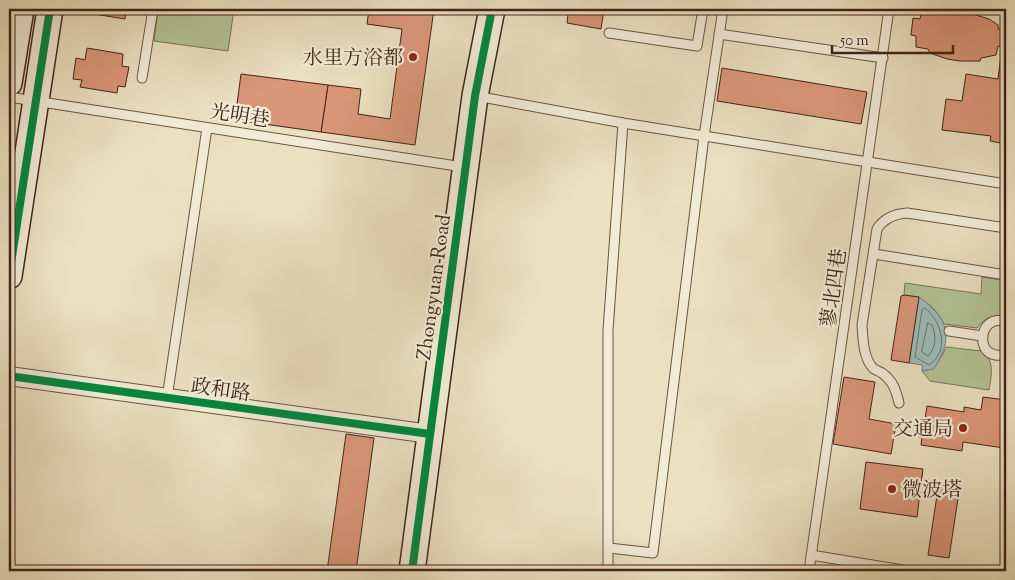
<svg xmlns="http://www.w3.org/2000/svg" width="1015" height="580" viewBox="0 0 1015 580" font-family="'Sorts Mill Goudy','Noto Serif SC',serif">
	<rect width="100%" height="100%" fill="#ebe1c1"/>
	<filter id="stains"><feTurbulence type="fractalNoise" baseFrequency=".004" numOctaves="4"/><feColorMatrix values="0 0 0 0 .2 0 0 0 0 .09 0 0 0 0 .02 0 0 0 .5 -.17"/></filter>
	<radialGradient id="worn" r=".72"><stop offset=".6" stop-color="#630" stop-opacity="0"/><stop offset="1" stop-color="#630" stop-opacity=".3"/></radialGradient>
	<g fill="#b3c396" stroke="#7a7457">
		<polygon points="158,9 234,9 228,51 154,41"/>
		<path d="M 982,277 L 1006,281 L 1006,316 C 993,315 985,317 977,328 L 944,324 C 935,306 924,298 904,295 L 905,283 L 981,294 Z"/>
		<path d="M 946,347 L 981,351 C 996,361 991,376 989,390 L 930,381 L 922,371 C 934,370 942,358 946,347 Z"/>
	</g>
	<path fill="#9bbcbb" stroke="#777f7a" d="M 919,297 C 949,319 954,337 934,369 L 922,371 L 922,365 L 909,363 Z"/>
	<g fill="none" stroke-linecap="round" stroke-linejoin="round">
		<g stroke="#6e706a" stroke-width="1">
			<path d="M 925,308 C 942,322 950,351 929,365 L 915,357 L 922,310 Z"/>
			<path d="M 928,323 L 932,325 C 936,335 937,347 928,356 L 922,352 Z"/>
		</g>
	</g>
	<g fill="#da9679" stroke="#422418">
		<polygon points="89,9 134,9 133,13 126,12 125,19 88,13"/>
		<polygon points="369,9 434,9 415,145 321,132 328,85 361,89 358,114 390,119 402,29 367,24"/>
		<polygon points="566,9 604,9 601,29 567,23 568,14 565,14"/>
		<polygon points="944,9 963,11 989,19 998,25 998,29 1005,30 1003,47 998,46 996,55 981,58 980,61 960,61 947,59 930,53 928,49 916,47 916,36 911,35 913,18 920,19 921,13 929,13 934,10"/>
		<polygon points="87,48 123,54 122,66 129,67 125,87 118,86 117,93 80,87 82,80 73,79 76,58 85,60"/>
		<polygon points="1001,55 1006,56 1006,144 990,141 991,136 942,130 946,99 962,101 966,74 998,79"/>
		<polygon points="722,68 867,92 861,124 717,101"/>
		<polygon points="241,74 328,85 321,132 235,120"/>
		<polygon points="904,295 919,297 909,363 891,360 901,296"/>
		<polygon points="844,377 875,382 869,419 896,424 891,454 833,444"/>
		<polygon points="983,397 1006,400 1006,438 1004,448 963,442 962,451 921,445 922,437 919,437 922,418 925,419 927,406 964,412 964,407 981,410"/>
		<polygon points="346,434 374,438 356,571 327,571"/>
		<polygon points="866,462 923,469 917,517 860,509"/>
		<polygon points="939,482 960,485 949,558 928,555"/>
	</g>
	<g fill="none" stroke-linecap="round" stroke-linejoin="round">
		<g stroke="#6c5342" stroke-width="11">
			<g id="lane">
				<polyline points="609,33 697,46 703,9"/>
				<polyline points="719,34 883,58"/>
				<polyline points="142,78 153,9"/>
				<polyline points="476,96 623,123 1006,184"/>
				<polyline points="9,97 463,167"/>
				<polyline points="874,254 1006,275"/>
				<path d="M 1006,322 C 977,311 973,364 1006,354"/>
				<polyline points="949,331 982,336"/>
				<polyline points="167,398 207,128"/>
				<path d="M 899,403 C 896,390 893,381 882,373 C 879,371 874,370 872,367 C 863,356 863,338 862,325 L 877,229 C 884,218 894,214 907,213 L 1006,228"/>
				<polyline points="609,548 653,553 704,136 723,9"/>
				<polyline points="811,555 909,571"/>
				<polyline points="608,571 608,330 623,123"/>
				<polyline points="809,571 889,9"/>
			</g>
		</g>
		<g stroke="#6c5342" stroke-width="20">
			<polyline id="street" points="9,376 430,434"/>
		</g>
		<g stroke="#422418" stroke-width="28">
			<g id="secondary">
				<polyline points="9,83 21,9"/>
				<polyline points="9,276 50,9"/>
				<polyline points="412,571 475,96 492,9"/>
			</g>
		</g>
		<use href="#lane" stroke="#f2ecd7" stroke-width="9"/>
		<use href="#street" stroke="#f2ecd7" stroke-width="18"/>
		<use href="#secondary" stroke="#f2ecd7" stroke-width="25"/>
		<g stroke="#f2ecd7" stroke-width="11">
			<g id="cycleway">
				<polyline points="9,276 50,9"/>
				<polyline points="9,376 430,434"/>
				<polyline points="412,571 475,96 492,9"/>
			</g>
		</g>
		<use href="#cycleway" stroke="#00873e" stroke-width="8"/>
	</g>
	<g fill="#8f2418" stroke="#f2ecd7" stroke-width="2">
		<circle cx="413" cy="57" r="5"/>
		<circle cx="963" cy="428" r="5"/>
		<circle cx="892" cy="489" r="5"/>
	</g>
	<g text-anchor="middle" stroke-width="4.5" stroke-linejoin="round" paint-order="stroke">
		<g font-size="20" fill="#422418" stroke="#f2ecd7" text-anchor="end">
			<text x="403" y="64">水里方浴都</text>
			<text x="953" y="435">交通局</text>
			<text x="902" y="496" text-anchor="start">微波塔</text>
		</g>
		<g font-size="20" fill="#422418" stroke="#f2ecd7">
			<text transform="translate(240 115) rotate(9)" y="7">光明巷</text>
			<text transform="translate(433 287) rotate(-82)" y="7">Zhongyuan Road</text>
			<text transform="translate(833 288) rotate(-82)" y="7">蓼北四巷</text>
			<text transform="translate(221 389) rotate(8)" y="7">政和路</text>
		</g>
	</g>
	<rect width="1015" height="580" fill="none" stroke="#ebe1c1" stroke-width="30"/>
	<rect x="10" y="10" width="995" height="560" fill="none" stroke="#422418" stroke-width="2.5"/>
	<rect x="15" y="15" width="985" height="550" fill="none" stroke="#422418"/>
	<path d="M832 45v8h121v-8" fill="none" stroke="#422418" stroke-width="2.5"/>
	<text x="840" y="45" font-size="15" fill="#422418" stroke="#f2ecd7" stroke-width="4" paint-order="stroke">50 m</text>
	<rect width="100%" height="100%" filter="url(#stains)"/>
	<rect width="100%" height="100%" fill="url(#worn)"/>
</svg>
